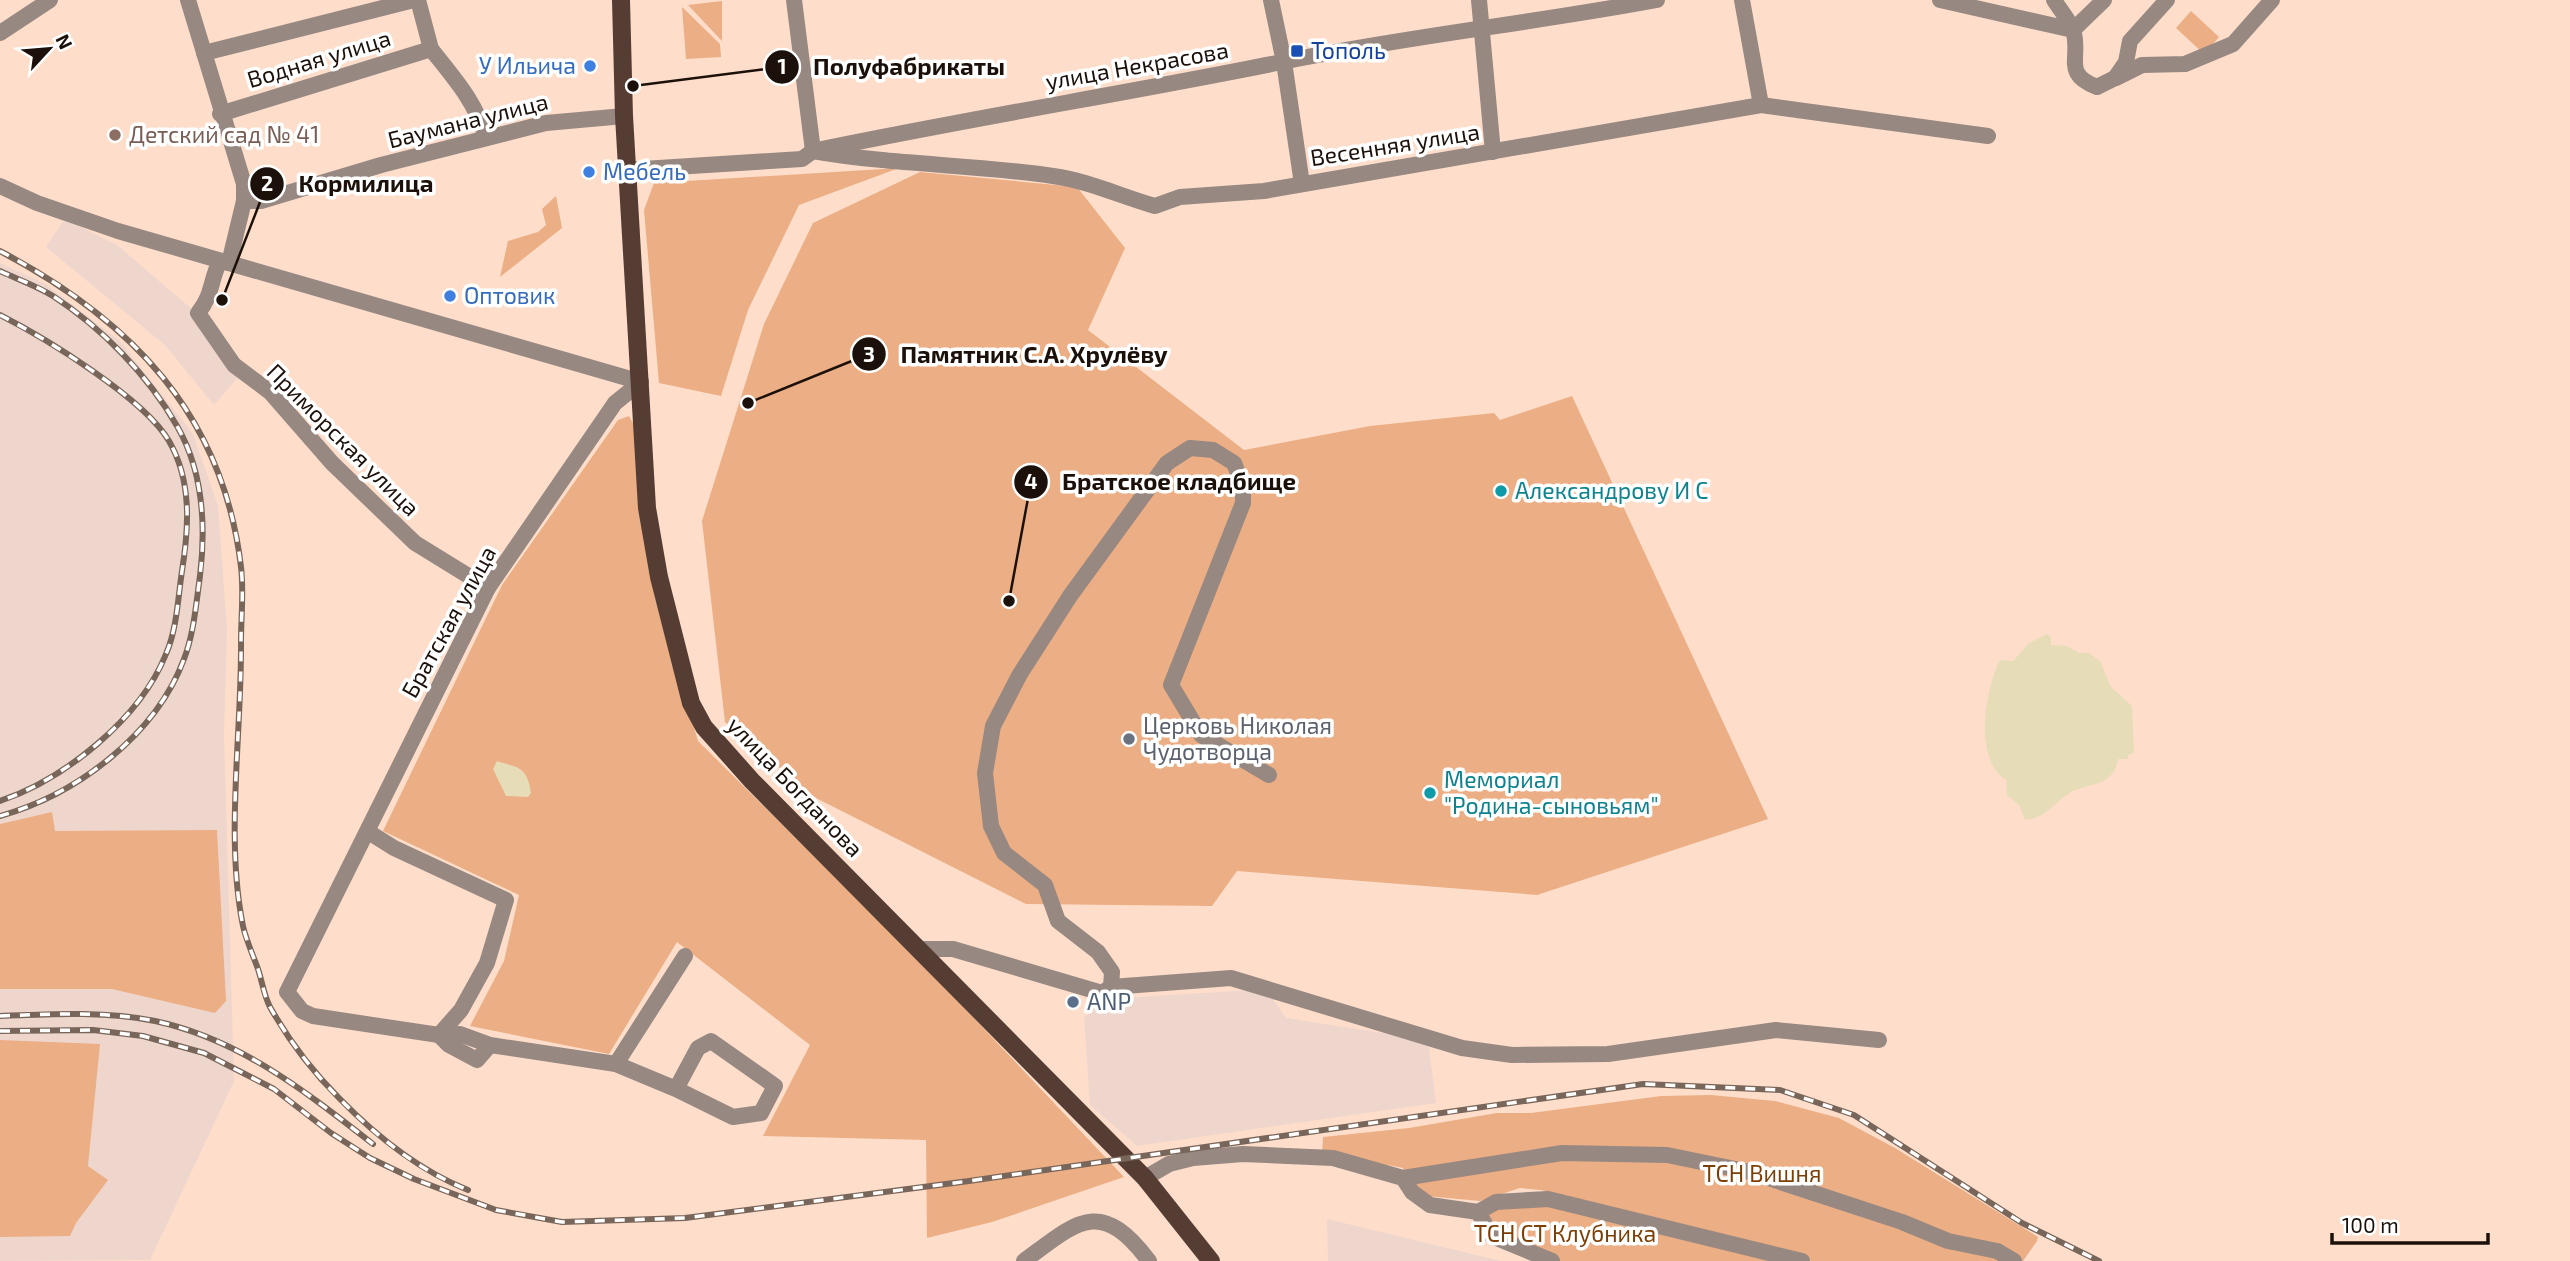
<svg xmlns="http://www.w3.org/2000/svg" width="2570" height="1261" viewBox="0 0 2570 1261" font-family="'Exo 2',sans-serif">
	<rect width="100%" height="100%" fill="#fedeca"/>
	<g fill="#eed6cd">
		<polygon points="65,219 117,245 208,323 240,375 214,405 165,345 46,247"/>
		<polygon points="0,263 44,283 120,341 193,434 218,506 227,629 224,734 234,1081 150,1260 0,1261"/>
		<polygon points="1252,990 1270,995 1286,1018 1428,1040 1436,1103 1137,1146 1090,1105 1084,1016 1088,1015 1087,1000"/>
		<polygon points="1327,1219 1501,1261 1328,1261"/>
	</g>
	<g fill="#ecae84">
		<polygon points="722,1 722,41 688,5"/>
		<polygon points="682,7 720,44 721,57 686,59"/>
		<polygon points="2191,11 2219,37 2204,54 2176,28"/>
		<polygon points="899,168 799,205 748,310 721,396 659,383 644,210 654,183"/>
		<polygon points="920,172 1077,187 1125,248 1088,330 1244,450 1370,426 1494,413 1500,420 1572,396 1768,819 1537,895 1237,871 1212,906 1026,904 816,798 725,722 702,521 764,324 813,223"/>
		<polygon points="556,196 562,228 500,277 508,241 538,232 546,225 542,209"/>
		<polygon points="629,416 634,425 642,525 655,598 698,741 917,958 1124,1177 992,1222 927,1238 926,1140 763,1136 810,1045 677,942 609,1054 470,1026 504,961 519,895 383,831 502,585 618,420"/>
		<polygon points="52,812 55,831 217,830 226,1001 215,1013 112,989 0,989 0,824"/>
		<polygon points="0,1040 100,1044 88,1166 108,1180 76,1223 70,1236 0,1237"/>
		<polygon points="1711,1095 1775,1101 1839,1118 1895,1148 2038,1237 2037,1241 2023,1261 1812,1261 1634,1219 1541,1190 1520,1188 1480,1201 1426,1196 1411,1183 1403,1168 1388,1165 1373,1169 1322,1154 1323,1137 1409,1128 1497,1113 1531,1113 1661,1096"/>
		<polygon points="1561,1205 1786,1261 1558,1261 1495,1234 1484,1216 1497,1206"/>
	</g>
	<g fill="#e6dcb7">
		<path d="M 2047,634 L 2051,637 L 2051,645 L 2067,646 L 2079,653 L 2089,653 L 2100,661 L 2111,687 L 2132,706 L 2134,753 L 2128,755 L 2128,759 L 2118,759 C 2116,768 2115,772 2108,778 C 2098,786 2082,786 2071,792 C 2055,802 2045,819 2025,820 L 2019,805 L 2007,795 L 2006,780 C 1973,760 1985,689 2000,660 L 2013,661 L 2029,643 Z"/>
		<path d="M 497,761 C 518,768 527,766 531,793 L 528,797 L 506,796 L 493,769 Z"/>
	</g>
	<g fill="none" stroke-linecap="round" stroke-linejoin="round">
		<g stroke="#978882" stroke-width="16">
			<polyline points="188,0 244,184 244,201 229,263"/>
			<polyline points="794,0 813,151"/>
			<polyline points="1271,0 1284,62 1302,184"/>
			<polyline points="1479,0 1493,152"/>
			<polyline points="1742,0 1761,105"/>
			<polyline points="1940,0 2073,30"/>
			<path d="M 2054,0 C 2060,10 2071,22 2074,33 C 2080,59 2063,74 2097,87 L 2115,78 L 2126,62 L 2130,41 L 2167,0"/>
			<polyline points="2073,30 2104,0"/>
			<polyline points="0,33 50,0"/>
			<path d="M 431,49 C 454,78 476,102 486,138"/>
			<polyline points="204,53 414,0"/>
			<polyline points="2116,78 2142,65 2185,64 2233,44 2272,0"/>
			<polyline points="220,114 431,49 418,0"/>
			<path d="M 813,151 C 892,165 973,164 1053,176 C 1089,181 1120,196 1155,206 L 1180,197 L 1264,191 L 1761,105 L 1988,136"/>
			<path d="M 627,170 L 802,159 L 813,151 C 971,118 1129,93 1287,61 C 1409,36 1534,23 1657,0"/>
			<polyline points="0,186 37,203 118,231 641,382"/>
			<polyline points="244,201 261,201 381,165 546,123 624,116"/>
			<path d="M 220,261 C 210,280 213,295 198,313 L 234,365 L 270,392 L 332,463 L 415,543 L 488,588"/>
			<polyline points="367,831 394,848 506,900 487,963 461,1010 439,1035 313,1016 302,1011 287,992 488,588 615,403 641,382"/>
			<polyline points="920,949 953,949 1102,993 1111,987 1112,972 1098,952 1058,921 1045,885 1004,853 991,826 985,773 993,726 1020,674 1070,596 1167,463 1190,448 1213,450 1234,463 1243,486 1243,503 1171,685 1201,735 1269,775"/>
			<polyline points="1111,987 1231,978 1462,1048 1512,1055 1608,1054 1776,1030 1879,1040"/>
			<polyline points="439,1035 460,1034 490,1045 616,1064 676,1089 698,1048 711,1041 775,1086 761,1113 733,1117 676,1089"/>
			<polyline points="439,1035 449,1045 477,1060 490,1045"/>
			<polyline points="616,1064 685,956"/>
			<polyline points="1145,1178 1169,1164 1193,1158 1243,1154 1333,1158 1403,1178 1412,1192 1430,1205 1478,1212 1496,1202 1548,1199 1802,1261"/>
			<polyline points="1403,1178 1562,1153 1667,1155 1750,1172 1902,1222 1948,1241 1997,1251 2014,1261"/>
			<polyline points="1478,1212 1492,1236 1552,1261"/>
			<path d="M 1024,1261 C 1077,1222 1100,1196 1149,1261"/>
		</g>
		<polyline stroke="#563d34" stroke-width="18" points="621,0 624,116 647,508 659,577 691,703 704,727 752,781 1145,1178 1211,1261"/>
		<g stroke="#79665a" stroke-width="6">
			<g id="rail">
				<path d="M 0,251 C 131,320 223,414 241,567 C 244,591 241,617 241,641 C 242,732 225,838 243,926 C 246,940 253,955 258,969 C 262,981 264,996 270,1007 C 288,1039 313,1072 339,1098 C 376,1136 418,1170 468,1190"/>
				<path d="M 0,271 C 17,279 37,286 53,296 C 102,328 148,375 177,426 C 203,471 206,526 200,576 C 196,604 194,633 184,659 C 156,735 76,795 0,816"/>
				<path d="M 0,315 C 45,338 144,398 169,441 C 192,481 189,527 182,571 C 178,597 177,629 166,654 C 140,719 65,779 0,801"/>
				<path d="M 0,1016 C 51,1014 105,1011 155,1021 C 240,1039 306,1092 373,1144"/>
				<polyline points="0,1031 93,1030 143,1036 204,1053 274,1089 331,1133 370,1158 414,1179 496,1210 562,1222 685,1218 969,1181 1643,1084 1780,1090 1854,1115 2022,1223 2099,1261"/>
			</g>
		</g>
		<use href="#rail" stroke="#fff" stroke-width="3.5" stroke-dasharray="10" stroke-linecap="butt"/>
	</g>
	<rect fill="#1a4fb4" stroke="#fff" stroke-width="2.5" x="1290" y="44" width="14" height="14" rx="3.5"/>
	<g fill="#3f7fe0" stroke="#fff" stroke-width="2.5">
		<circle cx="590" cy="66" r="7"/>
		<circle cx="589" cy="172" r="7"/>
		<circle cx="450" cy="296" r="7"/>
	</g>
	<circle fill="#8d6e63" stroke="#fff" stroke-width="2.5" cx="115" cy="135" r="7"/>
	<g fill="#0f9aa8" stroke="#fff" stroke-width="2.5">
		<circle cx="1501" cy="491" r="7"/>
		<circle cx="1430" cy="793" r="7"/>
	</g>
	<circle fill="#6b7280" stroke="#fff" stroke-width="2.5" cx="1129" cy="739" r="7"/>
	<circle fill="#5c6f8a" stroke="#fff" stroke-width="2.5" cx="1073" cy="1002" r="7"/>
	<g text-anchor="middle" stroke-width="7" stroke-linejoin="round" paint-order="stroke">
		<g font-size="23" fill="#164399" stroke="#fff" text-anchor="start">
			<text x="1311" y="59">Тополь</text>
		</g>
		<g font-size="23" fill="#1b110a" stroke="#fff">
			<text transform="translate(319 59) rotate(-17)" y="8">Водная улица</text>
			<text transform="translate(1137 66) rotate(-10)" y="8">улица Некрасова</text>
			<text transform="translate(468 121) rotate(-14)" y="8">Баумана улица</text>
			<text transform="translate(1395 145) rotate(-9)" y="8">Весенняя улица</text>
			<text transform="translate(343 440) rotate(45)" y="8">Приморская улица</text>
			<text transform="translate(449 622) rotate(-61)" y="8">Братская улица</text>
			<text transform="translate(795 787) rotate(46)" y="8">улица Богданова</text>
		</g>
		<g font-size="23" fill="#366cbe" stroke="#fff" text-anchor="start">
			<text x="576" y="74" text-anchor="end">У Ильича</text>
			<text x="603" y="180">Мебель</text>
			<text x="464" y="304">Оптовик</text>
		</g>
		<g font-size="23" fill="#785e54" stroke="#fff" text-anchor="start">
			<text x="129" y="143">Детский сад № 41</text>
		</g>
		<g font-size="23" fill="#0d838f" stroke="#fff" text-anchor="start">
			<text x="1515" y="499">Александрову И С</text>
			<text x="1444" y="788">Мемориал<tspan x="1444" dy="26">"Родина-сыновьям"</tspan></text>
		</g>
		<g font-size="23" fill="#5b616d" stroke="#fff" text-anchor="start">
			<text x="1143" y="734">Церковь Николая<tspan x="1143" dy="26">Чудотворца</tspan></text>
		</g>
		<g font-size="23" fill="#4e5e75" stroke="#fff" text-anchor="start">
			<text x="1087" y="1010">ANP</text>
		</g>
		<g font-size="23" fill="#7d3f05" stroke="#fff">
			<text x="1762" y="1182">ТСН Вишня</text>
			<text x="1565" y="1242">ТСН СТ Клубника</text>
		</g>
	</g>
	<path fill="none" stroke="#1b110a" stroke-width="2.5" d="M633 86L782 67M222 300L267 184M748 403L869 354M1009 601L1031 482"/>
	<g fill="#1b110a" stroke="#fff" stroke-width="2.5">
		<circle cx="633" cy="86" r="7"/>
		<circle cx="222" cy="300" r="7"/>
		<circle cx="748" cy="403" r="7"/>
		<circle cx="1009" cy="601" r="7"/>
		<circle cx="782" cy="67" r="18"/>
		<circle cx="267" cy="184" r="18"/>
		<circle cx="869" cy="354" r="18"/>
		<circle cx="1031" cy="482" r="18"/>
	</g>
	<g font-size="21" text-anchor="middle" font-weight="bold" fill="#fff">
		<text x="782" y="74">1</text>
		<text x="267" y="191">2</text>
		<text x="869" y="362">3</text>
		<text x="1031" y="489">4</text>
	</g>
	<g font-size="24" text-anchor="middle" font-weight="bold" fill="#1b110a" stroke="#fff" stroke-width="7" stroke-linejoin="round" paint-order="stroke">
		<text x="909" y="75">Полуфабрикаты</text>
		<text x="366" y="192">Кормилица</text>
		<text x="1034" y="363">Памятник С.А. Хрулёву</text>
		<text x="1179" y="490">Братское кладбище</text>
	</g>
	<g transform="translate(49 49) rotate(64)" stroke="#ffffff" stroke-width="5" paint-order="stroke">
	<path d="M0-5L12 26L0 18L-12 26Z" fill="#1b110a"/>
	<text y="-10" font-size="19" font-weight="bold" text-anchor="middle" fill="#1b110a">N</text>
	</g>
	<path d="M2332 1233v10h156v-10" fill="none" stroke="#1b110a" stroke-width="3.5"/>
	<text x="2342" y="1233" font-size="21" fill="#1b110a" stroke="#ffffff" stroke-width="5" paint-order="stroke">100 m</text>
</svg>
